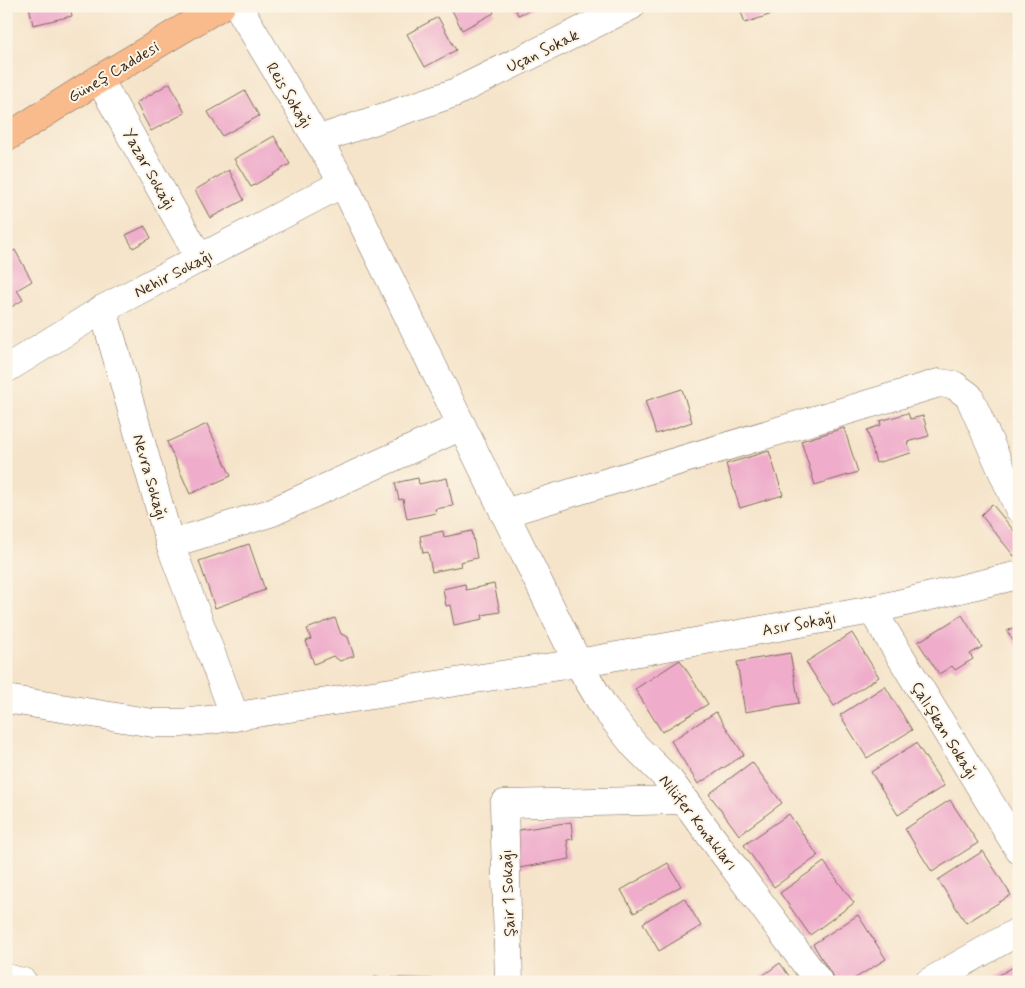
<svg xmlns="http://www.w3.org/2000/svg" width="1025" height="988" viewBox="0 0 1025 988" font-family="Mynerve,sans-serif">
	<rect width="100%" height="100%" fill="#fcf5e5"/>
	<filter id="ink" filterUnits="userSpaceOnUse"><feTurbulence type="fractalNoise" baseFrequency=".02" numOctaves="2"/><feDisplacementMap in="SourceGraphic" scale="10" xChannelSelector="R" yChannelSelector="G"/><feConvolveMatrix kernelMatrix="1 2 1 2 8 2 1 2 1" color-interpolation-filters="sRGB"/></filter>
	<filter id="wash" filterUnits="userSpaceOnUse"><feTurbulence type="fractalNoise" baseFrequency=".0096" numOctaves="4" result="noise"/><feDisplacementMap in="SourceGraphic" scale="20" xChannelSelector="R" yChannelSelector="G"/><feGaussianBlur stdDeviation="1.12" result="paint"/><feColorMatrix in="noise" values="0 0 0 0 0 0 0 0 0 0 0 0 0 0 0 0 0 1.4 0 .05"/><feComposite in="paint" operator="in"/></filter>
	<g filter="url(#wash)">
		<rect width="100%" height="100%" fill="#f5e4ca"/>
		<g id="blocks">
			<g fill="#efadcb">
				<polygon points="29,6 70,6 72,16 33,25"/>
				<polygon points="450,6 490,6 494,13 462,30"/>
				<polygon points="514,6 541,6 518,15"/>
				<polygon points="739,6 782,6 784,10 745,23"/>
				<polygon points="438,17 456,50 425,67 407,34"/>
				<polygon points="170,83 185,113 151,131 136,103"/>
				<polygon points="245,91 259,116 222,136 208,112"/>
				<polygon points="274,136 290,164 251,187 234,159"/>
				<polygon points="229,170 244,200 210,218 195,190"/>
				<polygon points="145,226 151,238 133,248 126,235"/>
				<polygon points="15,250 32,281 17,290 23,300 6,310 6,255"/>
				<polygon points="682,389 692,422 656,434 645,401"/>
				<polygon points="908,413 910,419 923,416 929,436 907,442 911,453 876,463 867,430 881,425 880,421"/>
				<polygon points="207,424 231,476 190,494 167,442"/>
				<polygon points="844,428 858,472 815,485 801,441"/>
				<polygon points="769,451 783,495 740,508 726,464"/>
				<polygon points="418,478 419,484 447,478 453,506 435,509 436,513 407,519 403,499 399,500 395,483"/>
				<polygon points="992,504 1019,537 1019,551 1014,556 981,515"/>
				<polygon points="443,531 444,537 472,531 477,558 460,562 461,566 432,572 428,552 423,553 420,536"/>
				<polygon points="249,544 265,590 215,608 199,561"/>
				<polygon points="465,584 466,590 494,584 500,612 482,615 483,619 454,625 450,605 446,606 443,589"/>
				<polygon points="962,615 982,647 970,654 973,659 955,670 952,666 939,674 918,642"/>
				<polygon points="335,618 341,634 348,637 354,656 340,661 333,656 314,664 306,641 311,639 307,629"/>
				<polygon points="1019,624 1019,650 1007,631"/>
				<polygon points="852,633 879,677 834,706 806,662"/>
				<polygon points="790,653 799,703 745,712 737,662"/>
				<polygon points="680,660 708,704 662,732 635,689"/>
				<polygon points="885,686 912,730 867,758 840,715"/>
				<polygon points="716,712 744,755 698,784 671,741"/>
				<polygon points="916,743 944,786 898,815 871,772"/>
				<polygon points="752,762 782,803 739,835 709,794"/>
				<polygon points="1019,794 1019,804 1014,797"/>
				<polygon points="950,800 978,843 932,872 905,829"/>
				<polygon points="789,814 818,856 774,887 744,845"/>
				<polygon points="571,822 573,839 567,840 570,859 519,868 513,831"/>
				<polygon points="983,851 1011,895 966,923 938,880"/>
				<polygon points="824,862 854,903 810,935 780,893"/>
				<polygon points="668,863 681,886 634,913 621,890"/>
				<polygon points="684,898 701,926 659,951 643,923"/>
				<polygon points="858,915 886,959 849,982 836,982 813,944"/>
				<polygon points="780,963 791,979 788,982 754,982"/>
				<polygon points="1019,964 1019,982 986,982"/>
				<polygon points="374,977 448,979 448,982 374,982"/>
				<polygon points="591,979 591,982 577,982 577,980"/>
			</g>
		</g>
	</g>
	<g filter="url(#ink)">
		<use href="#blocks" fill-opacity="0" stroke="#7c6b5a" stroke-width="1"/>
		<g fill="none" stroke-linecap="round" stroke-linejoin="round">
			<g stroke="#7c6b5a" stroke-width="29">
				<g id="minor">
					<polyline points="238,6 343,183 578,663 604,707 635,746 670,781 819,982"/>
					<polyline points="99,79 200,259"/>
					<polyline points="317,140 454,93 631,6"/>
					<polyline points="103,309 170,544 270,513 462,426"/>
					<polyline points="6,369 103,309 343,183"/>
					<polyline points="504,513 939,383 954,385 969,396 1019,509"/>
					<polyline points="170,544 235,717"/>
					<polyline points="872,610 1019,850"/>
					<polyline points="6,699 153,723 181,723 218,719 578,663 872,610 1019,575"/>
					<polyline points="6,978 23,982"/>
					<polyline points="509,982 504,804 683,800"/>
					<polyline points="929,982 1019,931"/>
				</g>
			</g>
			<g stroke="#7c6b5a" stroke-width="29">
				<polyline id="major" points="6,138 99,79 221,6"/>
			</g>
			<use href="#minor" stroke="#fff" stroke-width="28"/>
			<use href="#major" stroke="#fabb8c" stroke-width="28"/>
		</g>
	</g>
	<g text-anchor="middle" stroke-width="4" stroke-linejoin="round" paint-order="stroke">
		<g font-size="16" fill="#3b2a1e" stroke="#fcf5e5">
			<text transform="translate(542 50) rotate(-26)" y="6">Uçan Sokak</text>
			<text transform="translate(113 71) rotate(-31)" y="6">Güneş Caddesi</text>
			<text transform="translate(290 95) rotate(59)" y="6">Reis Sokağı</text>
			<text transform="translate(150 169) rotate(61)" y="6">Yazar Sokağı</text>
			<text transform="translate(173 273) rotate(-27)" y="6">Nehir Sokağı</text>
			<text transform="translate(151 477) rotate(74)" y="6">Nevra Sokağı</text>
			<text transform="translate(799 623) rotate(-10)" y="6">Asır Sokağı</text>
			<text transform="translate(945 730) rotate(58)" y="6">Çalışkan Sokağı</text>
			<text transform="translate(699 822) rotate(52)" y="6">Nilüfer Konakları</text>
			<text transform="translate(507 893) rotate(-92)" y="6">Şair 1 Sokağı</text>
		</g>
	</g>
	<rect width="1025" height="988" fill="none" stroke="#fcf5e5" stroke-width="25"/>
</svg>
